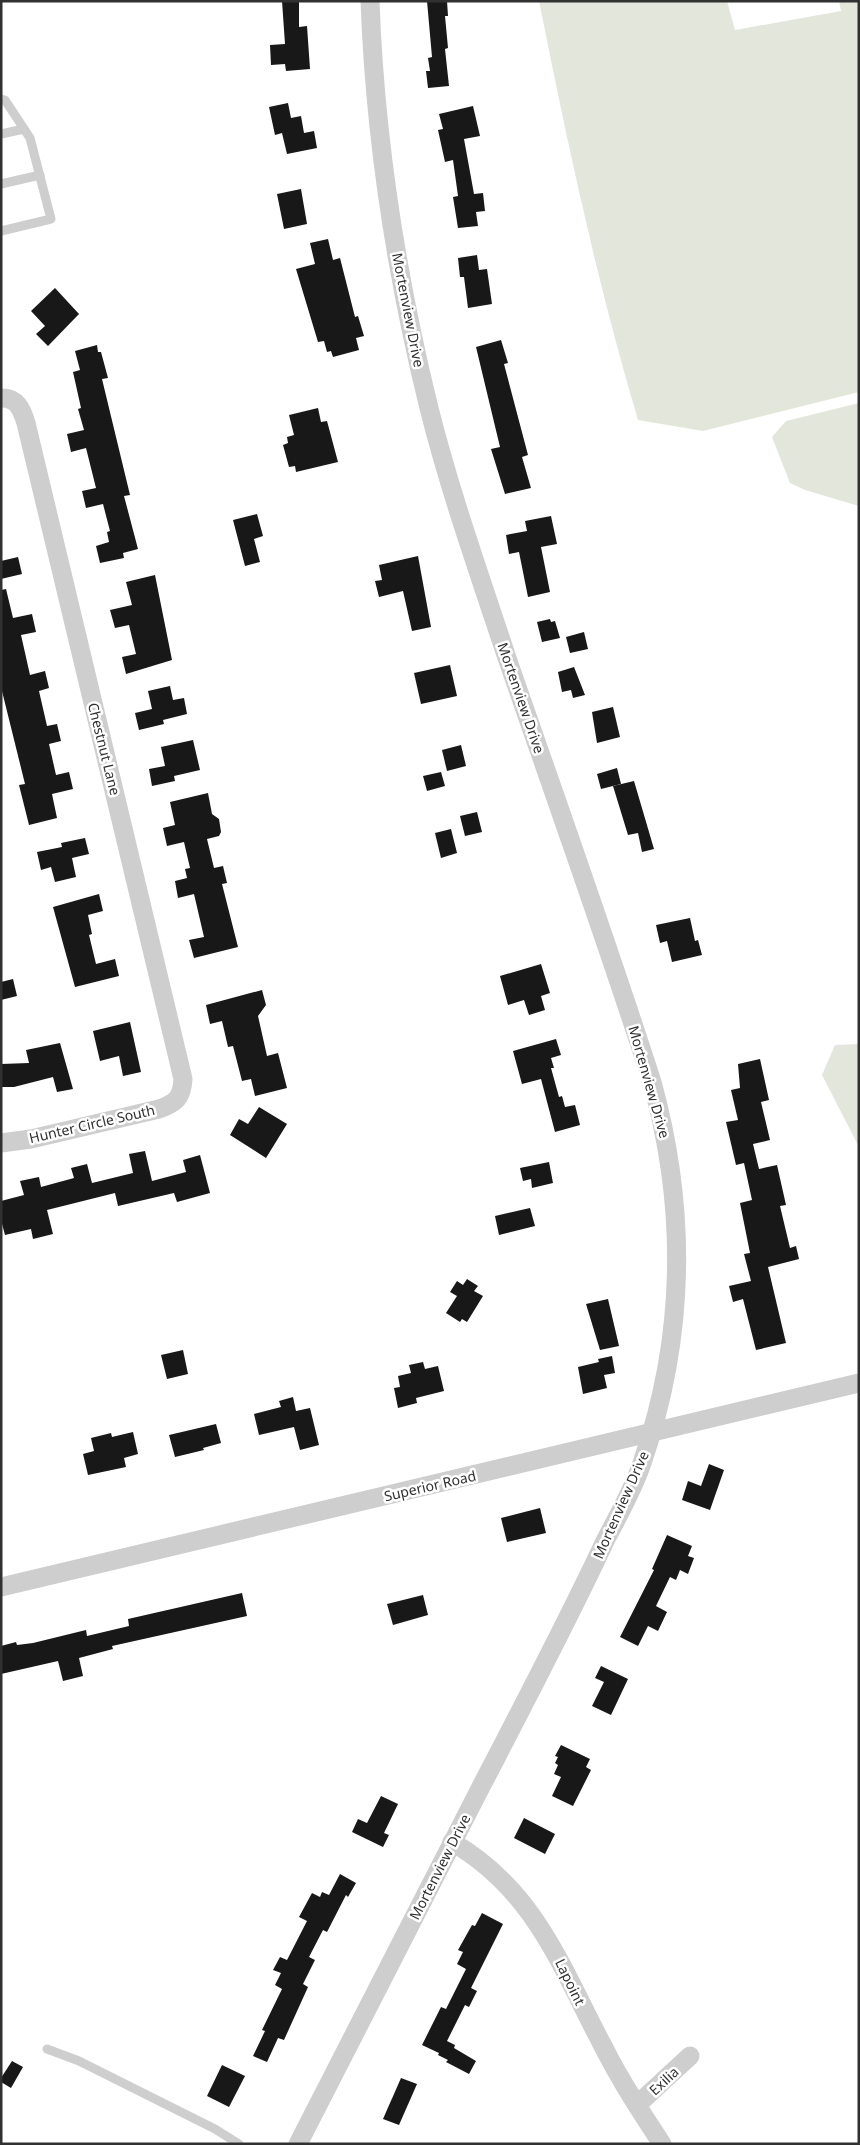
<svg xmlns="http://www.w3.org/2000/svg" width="860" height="2145" viewBox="0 0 860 2145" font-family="'Noto Sans',sans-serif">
	<rect width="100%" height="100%" fill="#fff"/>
	<g fill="#e3e7db">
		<path d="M 539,1 L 727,1 L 735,30 L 841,11 L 839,1 L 859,1 L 859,392 L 703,431 L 638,420 C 597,282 567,142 539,1 Z"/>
		<polygon points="859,403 859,506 805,490 790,483 772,437 786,421"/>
		<polygon points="859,1044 859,1147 822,1075 835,1045"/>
	</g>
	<g fill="#181818">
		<polygon points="282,1 299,1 299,27 307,26 310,69 286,71 285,64 271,65 270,45 285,44"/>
		<polygon points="427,1 447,1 448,16 445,16 448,48 445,49 449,86 428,88 426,71 430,71 428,58 432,57"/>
		<polygon points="288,103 291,118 301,116 304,133 314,131 317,148 287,154 282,133 275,135 269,107"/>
		<polygon points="473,106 480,136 464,139 474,194 483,193 485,211 476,212 478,226 458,228 453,197 458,196 453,160 445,162 438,130 443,129 439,114"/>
		<polygon points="301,189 307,224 284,229 277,194"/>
		<polygon points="328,239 333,260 340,258 355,317 358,316 364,336 356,338 359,350 333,357 331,351 327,352 324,341 318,342 296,269 315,264 310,243"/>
		<polygon points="477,255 479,270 487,269 492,304 468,308 464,277 460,277 458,258"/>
		<polygon points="55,288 79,314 48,346 36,334 45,326 31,311"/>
		<polygon points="501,340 508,363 504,364 528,455 522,457 531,488 505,494 491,449 500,447 476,347"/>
		<polygon points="97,345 98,352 101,352 108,378 102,379 130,495 124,496 138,549 123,553 124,558 100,563 96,546 109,542 107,532 110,531 103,504 86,508 82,491 96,488 86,448 71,452 67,434 84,430 78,409 81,408 73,372 80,370 75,351"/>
		<polygon points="318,408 321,422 327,421 338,462 296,472 295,466 289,467 283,445 288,443 287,437 294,435 289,415"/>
		<polygon points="257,514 263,536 254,539 260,562 245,566 233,520"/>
		<polygon points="551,516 557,544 541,547 550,592 528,597 519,552 509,554 506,535 527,531 525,521"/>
		<polygon points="418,556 431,627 412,631 403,591 379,597 375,581 382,580 379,565"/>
		<polygon points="18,557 22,574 1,579 1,561"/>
		<polygon points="155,575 172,660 126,674 122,657 136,654 129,625 115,628 110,610 132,605 126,582"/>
		<polygon points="6,589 13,618 32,614 36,632 21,635 30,675 45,671 49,688 39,691 47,726 57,724 61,741 49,744 56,775 69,772 73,789 52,794 57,818 29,825 19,785 25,784 1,687 1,590"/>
		<polygon points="550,619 551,622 555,621 560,638 542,642 537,622"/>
		<polygon points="584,632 588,649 570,653 566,637"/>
		<polygon points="450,665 457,696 421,704 414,673"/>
		<polygon points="574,667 585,695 573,698 571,690 562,692 558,672"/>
		<polygon points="170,686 173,700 184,698 187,714 163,720 164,724 139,730 135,713 152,709 148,691"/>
		<polygon points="613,707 620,737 597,743 592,712"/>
		<polygon points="193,740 200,770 174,776 175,781 152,786 149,769 165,766 161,747"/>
		<polygon points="461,745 466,766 447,771 442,750"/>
		<polygon points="617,768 621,784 601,789 597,774"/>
		<polygon points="441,772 445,786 427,791 423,776"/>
		<polygon points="634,781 654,849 642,852 638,833 628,835 613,786"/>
		<polygon points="208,793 212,814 219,819 221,832 219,836 207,839 214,868 223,866 227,883 222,884 238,947 194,958 189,940 204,937 194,894 178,898 175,881 187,878 185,869 190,868 184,842 167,846 163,828 175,825 170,802"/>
		<polygon points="477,812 482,832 465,836 460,816"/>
		<polygon points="451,829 457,853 441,858 435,833"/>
		<polygon points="85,838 89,854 72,858 76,877 55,882 51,867 41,870 37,852 62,847 61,843"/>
		<polygon points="99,894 103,911 88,915 92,934 89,935 96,964 115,959 119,976 75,987 53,907"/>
		<polygon points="690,918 695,941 698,940 702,955 672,962 667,941 660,943 656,925"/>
		<polygon points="541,964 550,993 541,996 545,1010 529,1015 524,1000 508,1005 500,976"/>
		<polygon points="13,979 17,996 1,1000 1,982"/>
		<polygon points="262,990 266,1005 258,1016 267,1056 278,1053 287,1088 255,1096 251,1079 242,1081 233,1046 228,1047 222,1021 210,1024 206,1005"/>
		<polygon points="130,1022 141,1072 123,1076 119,1056 100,1061 93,1031"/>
		<polygon points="556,1039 561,1055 551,1058 554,1068 551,1068 559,1097 562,1096 565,1107 575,1105 580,1125 555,1132 541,1079 522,1084 513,1051"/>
		<polygon points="60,1043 73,1089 57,1092 53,1077 14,1087 1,1087 1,1064 29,1063 26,1050"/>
		<polygon points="760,1059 769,1100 761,1102 770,1140 753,1144 759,1169 777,1165 786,1205 780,1206 790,1248 796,1246 799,1259 768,1267 786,1343 756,1350 743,1299 733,1302 729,1286 751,1281 744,1254 750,1253 740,1203 752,1200 744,1163 736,1165 726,1122 738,1120 731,1090 740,1088 738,1064"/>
		<polygon points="259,1107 287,1124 266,1158 230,1135 239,1119 248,1124"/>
		<polygon points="145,1151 152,1181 186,1172 183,1160 200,1155 210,1193 177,1202 174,1193 118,1206 115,1193 47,1210 53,1234 33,1239 31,1229 5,1235 1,1220 1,1201 24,1195 20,1181 39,1177 41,1187 74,1178 71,1168 87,1164 92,1183 133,1173 129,1154"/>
		<polygon points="549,1162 553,1183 532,1188 531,1179 523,1181 520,1168"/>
		<polygon points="530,1208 535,1226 499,1235 495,1216"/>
		<polygon points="467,1279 478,1286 474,1291 483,1296 467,1322 462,1319 460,1322 446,1313 457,1296 450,1292 457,1281 463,1285"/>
		<polygon points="608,1299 619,1346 600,1350 586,1304"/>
		<polygon points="183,1350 188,1374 167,1379 161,1355"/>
		<polygon points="612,1356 615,1373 604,1375 607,1388 583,1394 578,1367 599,1362 598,1359"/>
		<polygon points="423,1362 425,1369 438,1366 444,1391 416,1398 417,1403 398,1408 394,1388 400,1387 398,1376 411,1373 409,1365"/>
		<polygon points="293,1397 296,1411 310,1408 319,1445 300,1450 294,1427 259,1435 254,1414 281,1407 279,1401"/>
		<polygon points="216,1424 221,1443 203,1448 204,1450 175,1457 169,1435"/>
		<polygon points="133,1432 138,1454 124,1458 126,1467 88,1475 83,1454 94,1451 91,1438 111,1433 112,1437"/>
		<polygon points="709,1464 724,1470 710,1510 682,1500 688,1481 701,1486"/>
		<polygon points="540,1508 546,1533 507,1542 501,1518"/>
		<polygon points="667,1535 692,1546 688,1556 694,1558 688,1574 680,1570 676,1580 670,1577 656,1606 667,1612 658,1631 648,1626 638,1646 620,1637 654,1570 652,1569"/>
		<polygon points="242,1593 247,1616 112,1646 113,1649 79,1658 83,1676 63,1681 58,1661 1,1674 1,1646 16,1642 17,1645 33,1643 86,1630 87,1636 129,1626 128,1619"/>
		<polygon points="423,1595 428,1615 393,1625 387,1604"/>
		<polygon points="601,1666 628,1679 611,1715 592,1706 604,1682 595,1678"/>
		<polygon points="561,1745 590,1759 586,1767 591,1770 573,1806 552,1796 561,1777 554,1774 558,1765 555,1763 558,1757 555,1756"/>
		<polygon points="381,1796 398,1804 384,1833 389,1835 383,1847 352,1832 358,1819 367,1823"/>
		<polygon points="524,1818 555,1834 545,1854 514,1838"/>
		<polygon points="340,1874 356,1883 348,1897 346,1895 327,1932 323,1930 309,1957 315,1960 303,1984 308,1987 284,2040 278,2038 267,2062 253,2056 265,2031 262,2030 282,1989 275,1985 281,1973 273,1970 280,1957 287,1960 307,1921 299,1917 312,1893 320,1897 322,1892 329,1895"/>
		<polygon points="482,1913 503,1924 471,1988 477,1991 469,2007 465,2005 447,2041 455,2045 454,2048 476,2061 469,2074 446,2062 448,2060 438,2055 439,2053 422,2045 441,2007 446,2009 466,1969 457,1964 463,1952 458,1950 472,1925 475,1926"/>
		<polygon points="12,2061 23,2067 11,2088 1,2082 1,2078"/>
		<polygon points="222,2065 245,2076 229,2107 207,2096"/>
		<polygon points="401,2078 417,2084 399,2125 383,2119"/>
	</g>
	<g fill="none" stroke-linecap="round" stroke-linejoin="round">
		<g stroke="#cecece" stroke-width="9">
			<polyline points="1,99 5,100 30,138 51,219 1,231"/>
			<polyline points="1,134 24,129"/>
			<polyline points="1,184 40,175"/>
			<polyline points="47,2049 79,2061 215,2129 239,2144"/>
		</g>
		<g stroke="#cecece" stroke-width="19">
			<path d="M 1,398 C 17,397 22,410 26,423 L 183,1079 C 182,1098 176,1103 159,1109 L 31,1139 L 1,1143"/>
			<polyline points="1,1587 859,1383"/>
			<path d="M 452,1842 C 535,1890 561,1967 603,2046 C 620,2080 641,2112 662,2144"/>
			<polyline points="637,2105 690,2056"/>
			<path d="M 298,2144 C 364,2015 429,1886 496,1758 C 533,1686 571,1614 605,1541 C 618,1516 633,1490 642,1463 C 685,1338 687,1209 652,1082 C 606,939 555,797 506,655 C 479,573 450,492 429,408 C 396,274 375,139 370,1"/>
		</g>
	</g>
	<g text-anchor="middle" stroke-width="5" stroke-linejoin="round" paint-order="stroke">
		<g font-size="14" fill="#313131" stroke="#fff">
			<text transform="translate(408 310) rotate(79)" y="5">Mortenview Drive</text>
			<text transform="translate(521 698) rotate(71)" y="5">Mortenview Drive</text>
			<text transform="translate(104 749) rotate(76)" y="5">Chestnut Lane</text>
			<text transform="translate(649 1082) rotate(74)" y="5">Mortenview Drive</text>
			<text transform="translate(92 1124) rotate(-13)" y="5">Hunter Circle South</text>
			<text transform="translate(430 1486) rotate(-13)" y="5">Superior Road</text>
			<text transform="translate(621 1505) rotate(-66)" y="5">Mortenview Drive</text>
			<text transform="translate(440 1867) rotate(-63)" y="5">Mortenview Drive</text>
			<text transform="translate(570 1982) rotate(64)" y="5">Lapoint</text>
			<text transform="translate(664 2081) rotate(-43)" y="5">Exilia</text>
		</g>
	</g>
	<rect width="860" height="2145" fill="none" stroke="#313131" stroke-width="5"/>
</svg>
